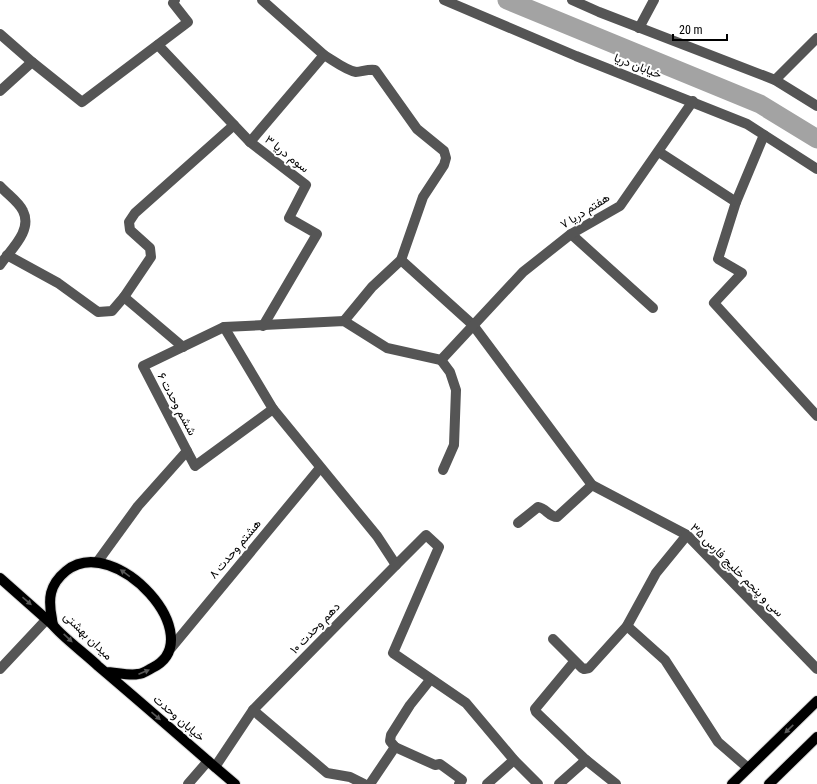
<svg xmlns="http://www.w3.org/2000/svg" width="817" height="784" viewBox="0 0 817 784" font-family="'Roboto Condensed',Vazirmatn,sans-serif">
	<rect width="100%" height="100%" fill="#fff"/>
	<g fill="none" stroke-linecap="round" stroke-linejoin="round">
		<polyline stroke="#a3a3a3" stroke-width="19" points="507,0 760,104 817,139"/>
		<g stroke="#dbdbdb" stroke-width="12">
			<g id="major">
				<polyline points="0,578 53,625"/>
				<path d="M 105,672 C 115,672 129,676 138,674 C 143,674 148,670 152,668 C 212,639 115,531 66,571 C 49,585 48,599 52,619 C 52,621 53,624 53,625 C 60,635 88,656 98,666 C 137,699 176,733 215,767 L 235,784"/>
				<polyline points="732,784 817,701"/>
				<polyline points="769,784 817,737"/>
			</g>
		</g>
		<g stroke="#555" stroke-width="10">
			<polyline points="262,0 324,55 250,142 306,185 289,218 317,234 263,326"/>
			<polyline points="444,0 576,56 747,124 817,169"/>
			<polyline points="572,0 599,12 775,80 817,106"/>
			<polyline points="639,28 654,0"/>
			<polyline points="0,34 32,62 82,102 188,22 173,3 175,0"/>
			<polyline points="158,45 250,142"/>
			<path d="M 324,55 C 333,60 345,70 356,72 C 362,72 367,69 375,70 L 417,129 L 444,151 L 446,158 L 444,165 L 423,197 L 401,260 L 372,287 L 344,321"/>
			<polyline points="775,80 817,38"/>
			<polyline points="0,91 32,62"/>
			<polyline points="659,152 736,202 718,259 742,273 714,303 817,416"/>
			<path d="M 0,186 C 7,194 19,202 23,211 C 33,231 10,250 0,265"/>
			<polyline points="736,202 764,135"/>
			<polyline points="571,234 653,308"/>
			<polyline points="7,255 58,283 98,312 112,311 124,297 183,347"/>
			<polyline points="401,260 473,325 592,485 687,535 817,669"/>
			<polyline points="124,297 151,257 150,248 130,230 129,222 135,213 234,125"/>
			<polyline points="224,327 273,409 377,536 396,565 426,535 439,547 393,653 466,703 514,760 538,784"/>
			<polyline points="441,360 450,372 456,390 454,445 443,470"/>
			<polyline points="187,451 195,466 273,409"/>
			<path d="M 518,523 L 538,507 C 546,508 549,517 557,517 L 592,485"/>
			<polyline points="98,561 138,506 187,451 143,366 224,327 344,321 387,348 441,360 523,272 571,234 620,206 693,101"/>
			<polyline points="627,626 665,660 718,742 748,768"/>
			<polyline points="553,639 582,668 584,669 589,668 627,626 656,573 687,535"/>
			<polyline points="171,648 320,468"/>
			<polyline points="574,662 535,709 536,712 586,760"/>
			<polyline points="0,669 47,619"/>
			<polyline points="253,710 396,565"/>
			<polyline points="395,747 390,741 391,735 410,705 430,680"/>
			<polyline points="215,767 253,710 327,773 350,777 364,784"/>
			<polyline points="188,784 208,761"/>
			<polyline points="370,784 395,747 435,765 440,764 462,780 459,784"/>
			<polyline points="487,784 514,760"/>
			<polyline points="559,784 586,760 616,784"/>
		</g>
		<use href="#major" stroke="#000" stroke-width="10"/>
	</g>
	<defs><path id="oneway-solid" d="M-6-.8H1V-3.2L6.5 0L1 3.2V.8H-6Z"/></defs>
	<g fill="#595959">
		<use href="#oneway-solid" transform="translate(125 573) rotate(-144)"/>
		<use href="#oneway-solid" transform="translate(27 601) rotate(41)"/>
		<use href="#oneway-solid" transform="translate(68 638) rotate(43)"/>
		<use href="#oneway-solid" transform="translate(144 672) rotate(-23)"/>
		<use href="#oneway-solid" transform="translate(156 716) rotate(41)"/>
		<use href="#oneway-solid" transform="translate(789 729) rotate(136)"/>
	</g>
	<g text-anchor="middle" stroke-width="4" stroke-linejoin="round" paint-order="stroke">
		<g font-size="12" fill="#000" stroke="#fff">
			<text transform="translate(638 66) rotate(21)" y="4">خیابان دریا</text>
			<text transform="translate(287 154) rotate(38)" y="4">سوم دریا ۳</text>
			<text transform="translate(585 211) rotate(-32)" y="4">هفتم دریا ۷</text>
			<text transform="translate(177 404) rotate(62)" y="4">ششم وحدت ۶</text>
			<text transform="translate(235 549) rotate(-50)" y="4">هشتم وحدت ۸</text>
			<text transform="translate(737 570) rotate(45)" y="4">سی و پنجم خلیج فارس ۳۵</text>
			<text transform="translate(315 628) rotate(-46)" y="4">دهم وحدت ۱۰</text>
			<text transform="translate(88 636) rotate(44)" y="4">میدان بهشتی</text>
			<text transform="translate(179 718) rotate(41)" y="4">خیابان وحدت</text>
		</g>
	</g>
	<path d="M673 34v6h54v-6" fill="none" stroke="#000000" stroke-width="2"/>
	<text x="679" y="34" font-size="12" fill="#000000" stroke="#ffffff" stroke-width="3" paint-order="stroke">20 m</text>
</svg>
